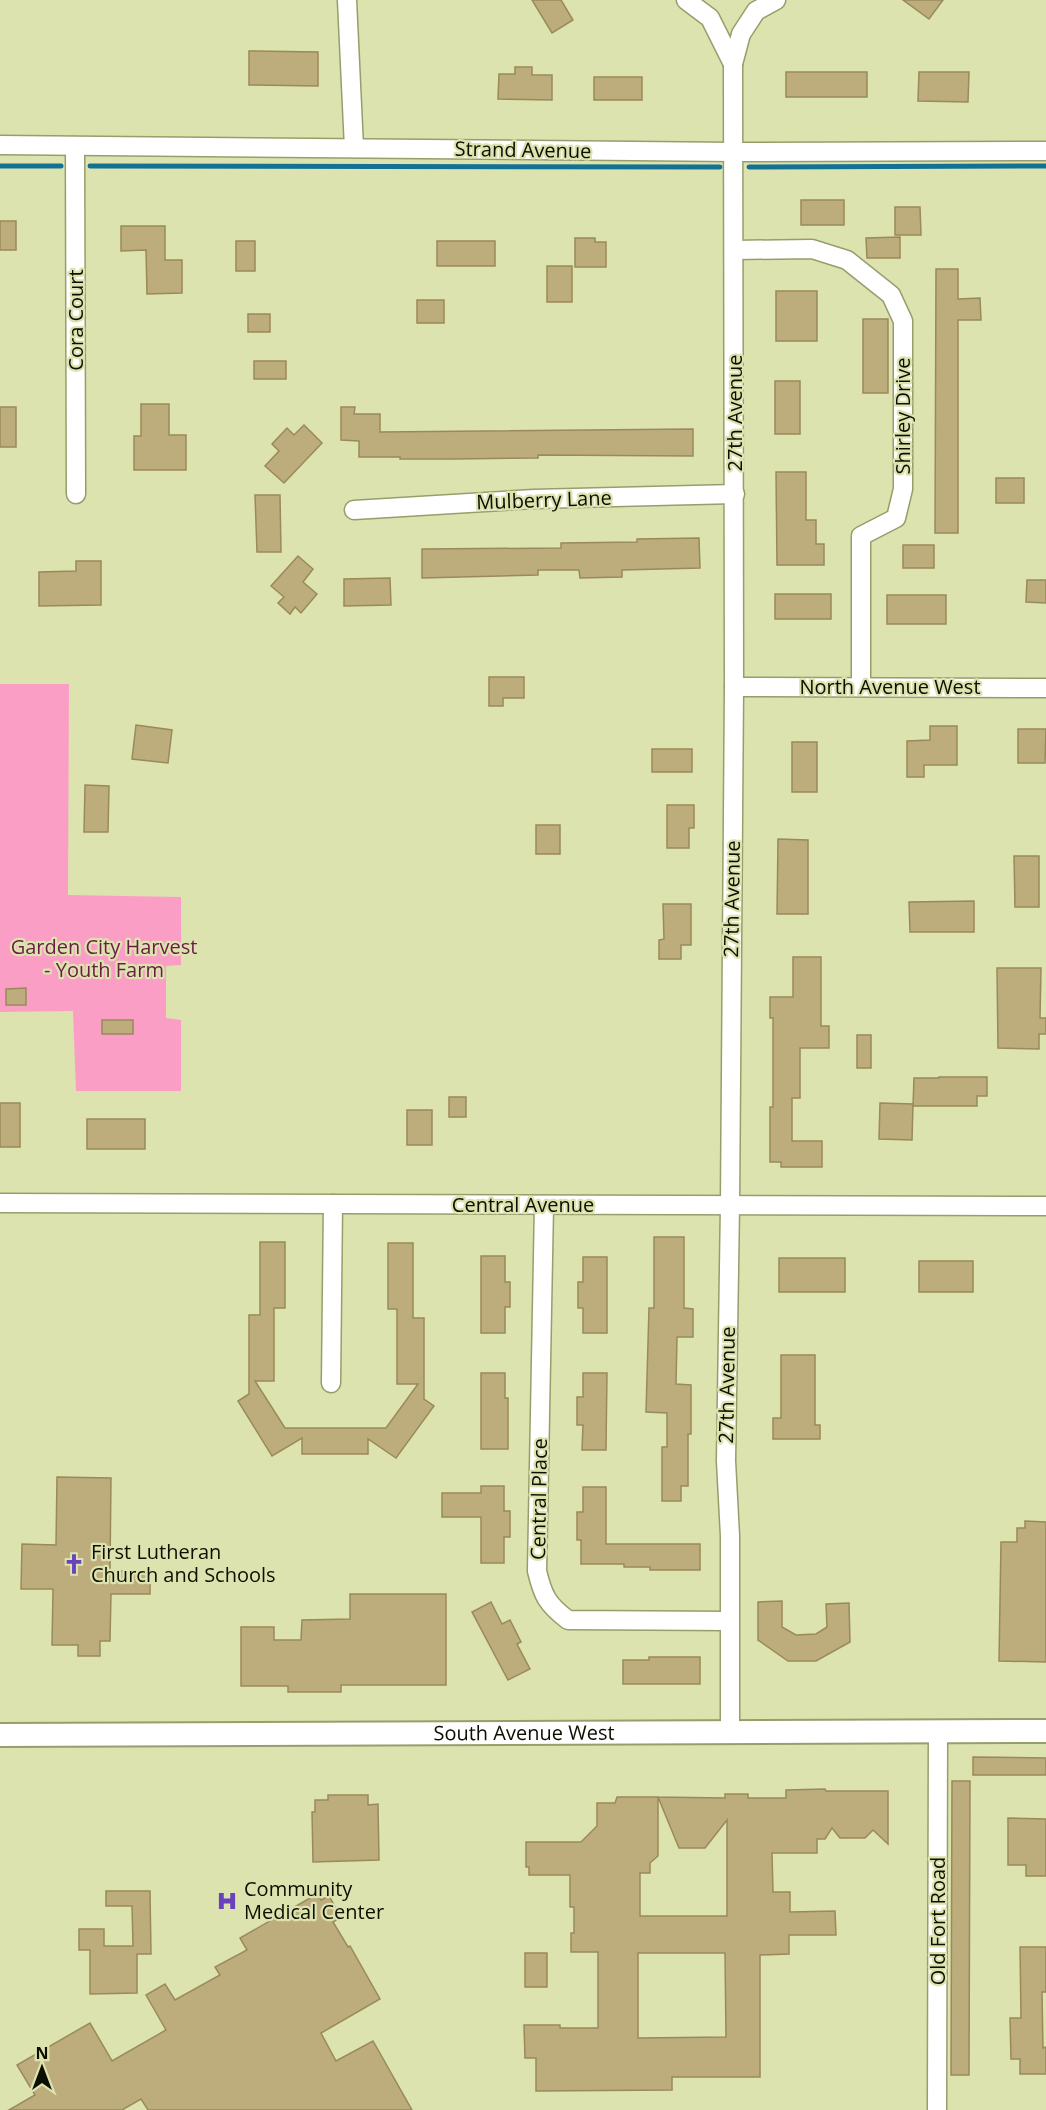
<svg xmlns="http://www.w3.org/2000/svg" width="1046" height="2110" viewBox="0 0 1046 2110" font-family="'Open Sans',sans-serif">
	<rect width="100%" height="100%" fill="#dde3af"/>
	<polygon fill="#fb9ec6" points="0,684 69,684 68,895 181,897 181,965 166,966 166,1018 181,1020 181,1091 76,1091 73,1011 0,1012"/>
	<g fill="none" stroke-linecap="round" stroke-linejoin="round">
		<g stroke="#137294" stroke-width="5">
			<polyline points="0,166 61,166"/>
			<polyline points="90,166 720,167"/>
			<polyline points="749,167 1046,166"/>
		</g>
	</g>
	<g fill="#bdad7c" stroke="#998a5a" stroke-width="1.5" fill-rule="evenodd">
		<polygon points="532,0 561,0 573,20 552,33"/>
		<polygon points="903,0 943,0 929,19"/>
		<polygon points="249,51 318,52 318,86 249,85"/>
		<polygon points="515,67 532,67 532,75 552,75 552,100 498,99 499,74 515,74"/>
		<rect x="786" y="72" width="81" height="25"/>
		<polygon points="919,72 969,72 968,102 918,101"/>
		<rect x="594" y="77" width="48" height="23"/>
		<rect x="801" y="200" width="43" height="25"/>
		<polygon points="895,207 920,207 921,235 895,235"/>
		<rect x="0" y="221" width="16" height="29"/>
		<polygon points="121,226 165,226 165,260 182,260 182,293 147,294 146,250 121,251"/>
		<polygon points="900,237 900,258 867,258 866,238"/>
		<polygon points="575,238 595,238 595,242 606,242 606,267 575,267"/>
		<rect x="236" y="241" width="19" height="30"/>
		<rect x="437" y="241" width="58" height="25"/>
		<rect x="547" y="266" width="25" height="36"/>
		<polygon points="936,269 958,269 958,299 980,298 981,320 958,320 958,533 935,533"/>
		<rect x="776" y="291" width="41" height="50"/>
		<rect x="417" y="300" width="27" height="23"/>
		<rect x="248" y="314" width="22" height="18"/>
		<rect x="863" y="319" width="25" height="74"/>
		<rect x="254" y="361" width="32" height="18"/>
		<rect x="775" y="381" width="25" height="53"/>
		<polygon points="141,404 169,404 169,435 186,435 186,470 134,470 134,436 141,436"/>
		<rect x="0" y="407" width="16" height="40"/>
		<polygon points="341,407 355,407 354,414 380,414 380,432 693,429 693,456 538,455 538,458 454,459 400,459 400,457 359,457 359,441 341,440"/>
		<polygon points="304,425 322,443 284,483 265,466 279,451 272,444 287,428 294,435"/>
		<polygon points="776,472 806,472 806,520 816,520 816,544 824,544 824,565 777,565"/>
		<rect x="996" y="478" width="28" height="25"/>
		<polygon points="255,495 280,495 281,552 257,552"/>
		<polygon points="699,538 700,568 622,570 622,577 580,578 579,570 538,570 538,575 422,578 422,549 561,548 561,543 637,542 637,539"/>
		<rect x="903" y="545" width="31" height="23"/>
		<polygon points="298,556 313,569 303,582 317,594 301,613 295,607 290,614 278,603 284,597 271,586"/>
		<polygon points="76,561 101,561 101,605 39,606 39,572 76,571"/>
		<polygon points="390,578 391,605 344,606 344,579"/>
		<polygon points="1027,580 1046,580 1046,603 1026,602"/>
		<rect x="775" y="594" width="56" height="25"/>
		<rect x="887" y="595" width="59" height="29"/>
		<polygon points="489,677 524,677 524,698 503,698 503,706 489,706"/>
		<polygon points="136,725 172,730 168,763 132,759"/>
		<polygon points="930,726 957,726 957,765 924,765 924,777 907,777 907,741 930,740"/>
		<polygon points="1018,729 1046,729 1045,763 1018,763"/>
		<rect x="792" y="742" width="25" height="50"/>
		<rect x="652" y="749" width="40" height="23"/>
		<polygon points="85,785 109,786 108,832 84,832"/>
		<polygon points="667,805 694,805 694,828 689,828 689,848 667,848"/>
		<rect x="536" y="825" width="24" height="29"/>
		<polygon points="778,839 808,840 808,914 777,914"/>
		<polygon points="1014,856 1039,856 1039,907 1015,907"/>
		<polygon points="974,901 974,932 910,932 909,902"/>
		<polygon points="663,904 691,904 691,945 681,945 681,959 659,959 659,940 664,939"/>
		<polygon points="793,957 821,957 821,1026 829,1026 829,1048 800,1048 800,1098 792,1098 792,1141 822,1141 822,1167 781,1167 781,1162 770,1162 770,1107 773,1107 773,1018 770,1018 770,997 793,997"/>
		<polygon points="997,968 1041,968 1040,1018 1046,1018 1046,1034 1039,1034 1039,1049 998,1048"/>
		<polygon points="26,988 26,1005 6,1005 6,989"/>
		<rect x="102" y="1020" width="31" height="14"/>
		<rect x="857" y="1035" width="14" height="33"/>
		<polygon points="939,1077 987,1077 987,1096 977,1096 977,1106 913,1106 914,1078 939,1078"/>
		<rect x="449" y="1097" width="17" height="20"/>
		<rect x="0" y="1103" width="20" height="44"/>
		<polygon points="880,1103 913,1104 912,1140 879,1139"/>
		<rect x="407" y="1110" width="25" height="35"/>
		<rect x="87" y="1119" width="58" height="30"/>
		<polygon points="654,1237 684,1237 684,1308 693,1309 693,1337 677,1337 676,1384 691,1385 691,1434 688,1434 688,1486 681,1486 681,1501 662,1501 662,1447 667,1447 667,1413 646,1412 649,1308 654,1308"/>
		<polygon points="260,1242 285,1242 285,1308 274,1308 274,1381 255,1381 285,1428 386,1428 418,1384 397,1384 397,1309 388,1309 388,1243 413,1243 413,1318 424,1318 424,1399 434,1406 396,1458 368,1439 368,1454 302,1454 302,1438 272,1456 238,1401 249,1394 249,1315 260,1315"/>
		<polygon points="481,1256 505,1256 505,1282 510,1282 510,1307 505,1307 505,1333 481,1333"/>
		<polygon points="583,1257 607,1257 607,1333 583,1333 583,1308 578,1308 578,1282 583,1282"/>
		<rect x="779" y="1258" width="66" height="34"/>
		<rect x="919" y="1261" width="54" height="31"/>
		<polygon points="781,1355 815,1355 815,1425 820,1425 820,1439 773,1439 773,1418 781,1418"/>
		<polygon points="481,1373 505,1373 505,1398 508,1398 508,1449 481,1449"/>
		<polygon points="583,1373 607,1373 606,1450 582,1450 583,1425 577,1425 577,1397 583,1397"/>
		<polygon points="57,1477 111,1478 110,1571 150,1571 150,1594 111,1594 110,1641 100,1641 100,1656 78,1656 78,1645 52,1645 53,1589 21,1589 22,1544 56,1545"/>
		<polygon points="481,1486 504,1486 504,1511 510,1511 510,1537 504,1537 504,1563 481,1563 481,1517 442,1517 442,1493 481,1493"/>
		<polygon points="583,1487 606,1487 606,1544 700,1544 700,1570 650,1570 650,1567 624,1567 624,1564 581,1564 581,1540 577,1540 577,1512 583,1512"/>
		<polygon points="1025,1521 1046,1522 1046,1662 999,1661 1001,1542 1017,1542 1017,1528 1025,1528"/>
		<polygon points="350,1594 446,1594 446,1685 341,1685 341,1692 288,1692 288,1686 241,1686 241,1627 274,1627 274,1640 301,1640 302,1620 350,1619"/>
		<polygon points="782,1601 782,1627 796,1635 816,1634 827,1627 826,1604 849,1603 850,1642 816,1661 788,1661 758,1640 758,1602"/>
		<polygon points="491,1602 502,1624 510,1620 521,1642 517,1644 530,1669 508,1680 472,1612"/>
		<polygon points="649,1657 700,1657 700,1684 623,1684 623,1660 649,1660"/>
		<polygon points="973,1757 1046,1758 1046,1775 973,1775"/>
		<polygon points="952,1781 970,1781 969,2075 951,2075"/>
		<path d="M 825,1789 L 826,1791 L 888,1791 L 888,1844 L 873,1830 L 865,1838 L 840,1838 L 832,1828 L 825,1839 L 817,1839 L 817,1853 L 772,1853 L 773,1892 L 790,1892 L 790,1912 L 835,1911 L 836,1935 L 789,1935 L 789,1954 L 760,1955 L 760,2077 L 672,2077 L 672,2090 L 536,2091 L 536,2058 L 525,2058 L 524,2025 L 560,2025 L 560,2028 L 598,2028 L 598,1952 L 571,1952 L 571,1933 L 574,1933 L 574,1907 L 570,1907 L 570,1875 L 529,1875 L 529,1867 L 526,1867 L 526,1842 L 581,1842 L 597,1826 L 597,1803 L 615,1803 L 617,1797 L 658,1797 L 658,1856 L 650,1863 L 650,1873 L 640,1873 L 640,1916 L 727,1916 L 727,1820 L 705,1848 L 679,1848 L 658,1797 L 725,1798 L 725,1794 L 748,1794 L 748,1798 L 786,1798 L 786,1790 ZM 638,1953 L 725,1953 L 726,2037 L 638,2038 Z"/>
		<polygon points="328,1795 368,1795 368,1805 378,1804 379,1860 313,1862 312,1812 315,1812 315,1800 328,1800"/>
		<polygon points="1008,1818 1046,1819 1046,1876 1026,1876 1026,1865 1008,1865"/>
		<polygon points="106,1891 150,1891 151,1954 137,1954 137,1993 90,1994 90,1950 79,1950 79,1929 104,1929 104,1946 133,1946 132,1906 106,1906"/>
		<polygon points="317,1894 321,1900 329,1896 341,1917 333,1922 348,1947 350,1946 380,1999 321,2033 336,2061 373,2041 412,2110 148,2110 141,2099 122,2110 9,2110 35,2095 17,2065 90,2023 112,2061 166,2030 146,1995 165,1984 175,2000 220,1975 215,1967 247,1950 240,1938"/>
		<polygon points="1020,1947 1046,1947 1046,1992 1042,1992 1043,2048 1046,2047 1046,2074 1020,2074 1020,2059 1011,2059 1010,2018 1021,2018"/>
		<rect x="525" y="1953" width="22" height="34"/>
	</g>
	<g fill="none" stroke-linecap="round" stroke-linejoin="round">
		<g stroke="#989d6b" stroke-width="21">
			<g id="minor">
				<polyline points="347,0 354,148"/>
				<polyline points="686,0 710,18 733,64 741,34 756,11 776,0"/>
				<polyline points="0,145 734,152 1046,151"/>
				<polyline points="75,146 76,494"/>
				<polyline points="735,250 812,249 847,260 891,295 903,321 903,489 896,518 861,536 861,687"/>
				<polyline points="354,510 534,499 735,494"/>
				<polyline points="734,687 1046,688"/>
				<polyline points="0,1203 1046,1206"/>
				<path d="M 544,1205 L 537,1571 C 543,1596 547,1604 568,1620 L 729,1621"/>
				<polyline points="331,1383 333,1204"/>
				<polyline points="730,1733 730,1536 726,1461 730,1205 734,687 733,64"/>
				<polyline points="937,2110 938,1732"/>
			</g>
		</g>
		<g stroke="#989d6b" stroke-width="26">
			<g id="tertiary">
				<path id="s1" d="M 0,1735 L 1046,1731"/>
			</g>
		</g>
		<use href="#minor" stroke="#fff" stroke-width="18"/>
		<use href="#tertiary" stroke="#fff" stroke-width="22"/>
	</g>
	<defs>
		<g id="church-bare" transform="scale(1.62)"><path d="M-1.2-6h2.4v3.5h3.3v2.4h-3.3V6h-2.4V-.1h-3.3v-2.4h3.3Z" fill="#6843bb" stroke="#dde3af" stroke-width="2.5" paint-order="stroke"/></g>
		<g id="hospital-bare" transform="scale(1.62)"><path d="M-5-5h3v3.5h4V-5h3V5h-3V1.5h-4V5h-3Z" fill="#6843bb" stroke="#dde3af" stroke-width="2.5" paint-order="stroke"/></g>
	</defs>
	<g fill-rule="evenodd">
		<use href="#church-bare" x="74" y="1564"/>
		<use href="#hospital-bare" x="227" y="1901"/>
	</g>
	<g text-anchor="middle" stroke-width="4.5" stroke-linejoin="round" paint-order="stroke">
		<g font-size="20" fill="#0d0f00" stroke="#dde3af">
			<text transform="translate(523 150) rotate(1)" y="7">Strand Avenue</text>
			<text transform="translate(76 320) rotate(-90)" y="7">Cora Court</text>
			<text transform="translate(735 413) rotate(-90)" y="7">27th Avenue</text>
			<text transform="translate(903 416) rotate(-90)" y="7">Shirley Drive</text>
			<text transform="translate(544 500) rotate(-2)" y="7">Mulberry Lane</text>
			<text x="890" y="694">North Avenue West</text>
			<text transform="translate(732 899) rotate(-89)" y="7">27th Avenue</text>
			<text x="523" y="1212">Central Avenue</text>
			<text transform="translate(727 1385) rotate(-89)" y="7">27th Avenue</text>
			<text transform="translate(539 1499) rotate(-89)" y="7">Central Place</text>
			<text dy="7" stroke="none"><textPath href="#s1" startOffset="524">South Avenue West</textPath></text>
			<text transform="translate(938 1921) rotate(-90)" y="7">Old Fort Road</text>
		</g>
		<g font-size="20" fill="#6a1d44" stroke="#dde3af">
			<text x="104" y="954">Garden City Harvest<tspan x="104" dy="23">- Youth Farm</tspan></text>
		</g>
		<g font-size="20" fill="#0d0f00" stroke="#dde3af" text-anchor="start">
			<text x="91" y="1559">First Lutheran<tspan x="91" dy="23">Church and Schools</tspan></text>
			<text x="244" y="1896">Community<tspan x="244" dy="23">Medical Center</tspan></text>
		</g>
	</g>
	<g transform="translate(42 2068)" stroke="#dde3af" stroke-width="4.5" paint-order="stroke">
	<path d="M0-4.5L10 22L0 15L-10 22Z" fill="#0d0f00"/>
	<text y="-9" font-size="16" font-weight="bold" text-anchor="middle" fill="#0d0f00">N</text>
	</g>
</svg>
